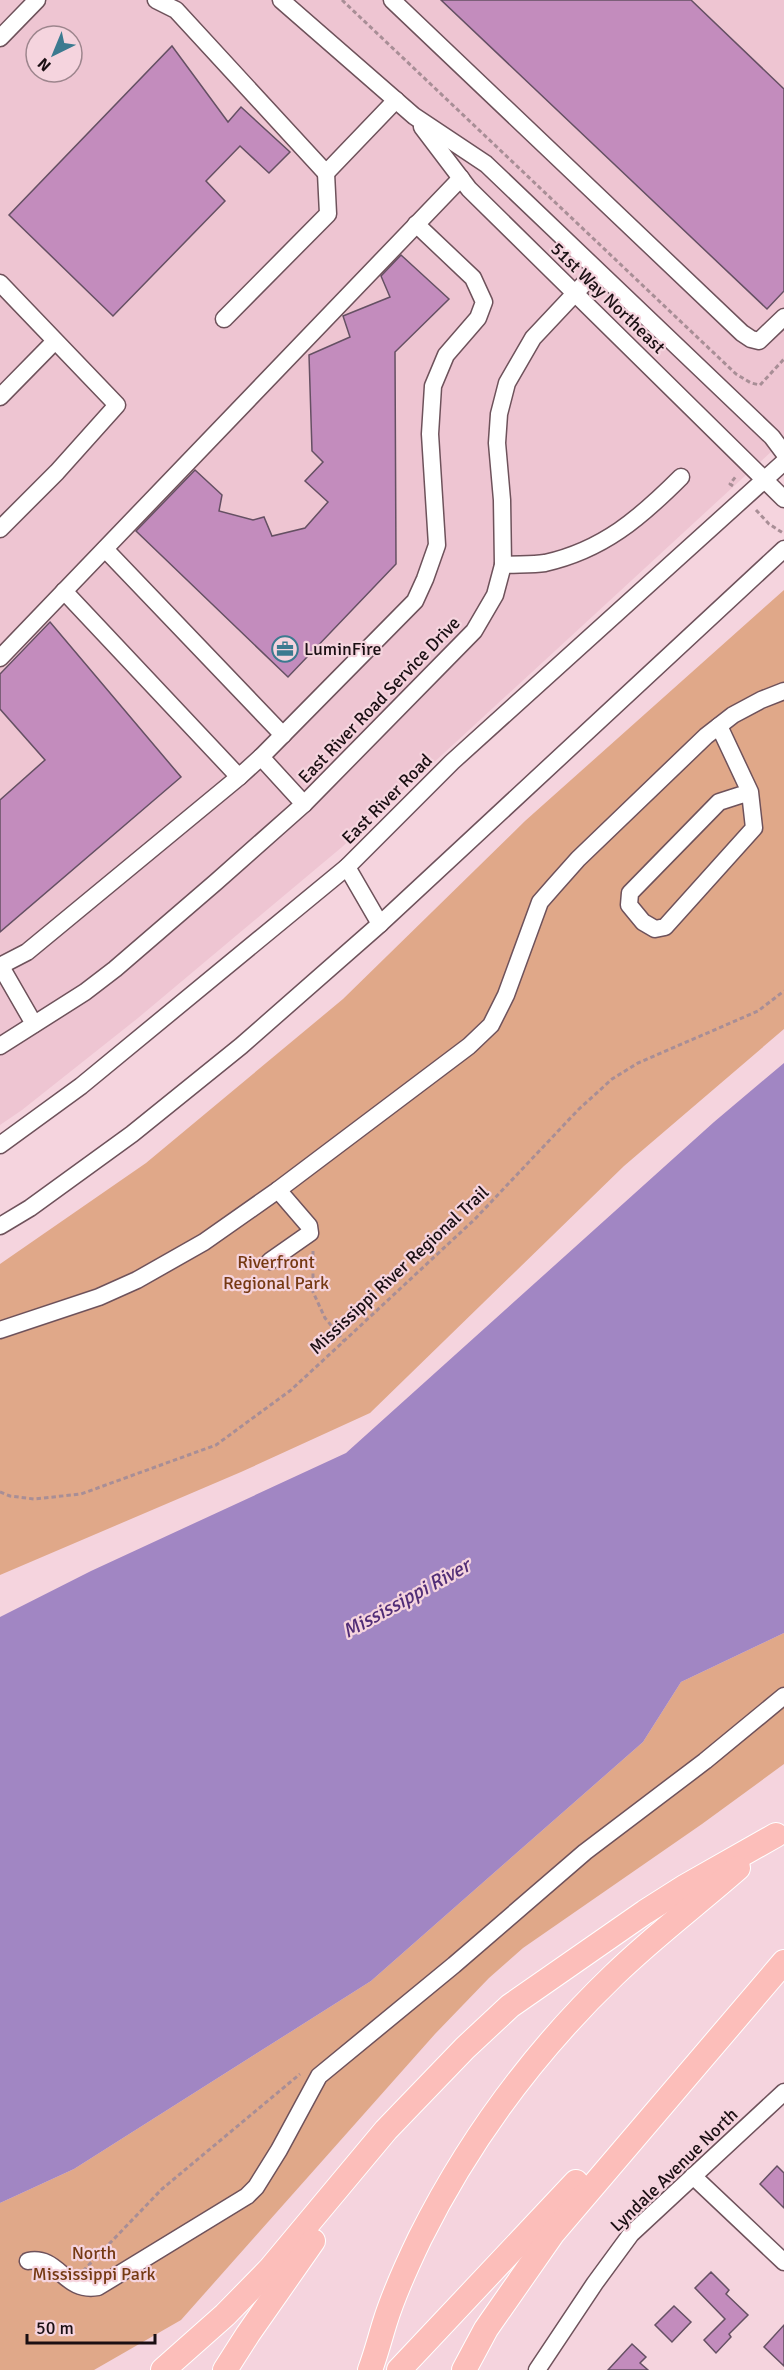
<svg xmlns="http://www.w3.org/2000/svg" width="784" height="2370" viewBox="0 0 784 2370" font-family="Signika,sans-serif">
	<rect width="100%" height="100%" fill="#f5d4de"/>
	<path fill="#eec5d2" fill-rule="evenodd" d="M 0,0 L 784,0 L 784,440 L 342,847 L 138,1018 L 22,1110 L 0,1125 ZM 36,36 L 72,36 L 72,72 L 36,72 Z"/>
	<g fill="#e0a889">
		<polygon points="784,590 784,1029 624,1166 370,1413 241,1472 0,1575 0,1264 146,1163 343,999 525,821"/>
		<polygon points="784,1633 784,1764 702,1824 523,1948 489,1978 435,2034 181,2320 94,2370 0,2370 0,2203 74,2169 371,1981 643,1742 681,1682"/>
	</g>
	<polygon fill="#a186c3" points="784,1063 784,1633 681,1682 643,1742 371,1981 74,2169 0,2203 0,1617 91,1571 346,1453 714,1122"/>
	<g fill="#c38cbd" stroke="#655063" stroke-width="1.5">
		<polygon points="441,0 691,0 784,89 784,291 767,309"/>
		<polygon points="172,46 228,122 241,107 290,152 269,173 240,146 206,181 225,201 113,316 9,215"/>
		<polygon points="401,255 449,299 395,352 396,564 288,677 136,531 195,470 222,495 219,511 253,520 264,517 272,536 305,528 328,502 305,481 323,462 312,451 309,355 350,337 343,316 390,297 381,276"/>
		<polygon points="50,622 181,777 0,932 0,800 45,760 0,709 0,674"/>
		<polygon points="777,2166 784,2173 784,2208 760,2184"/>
		<polygon points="711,2272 729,2290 726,2294 748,2315 729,2334 731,2337 716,2353 704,2340 725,2319 695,2288"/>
		<polygon points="674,2306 691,2322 672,2342 655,2325"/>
		<polygon points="784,2325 784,2366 764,2347"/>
		<polygon points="632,2344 646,2357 640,2363 648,2370 608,2370"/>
	</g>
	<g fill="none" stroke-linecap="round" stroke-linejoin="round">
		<g stroke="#6e525b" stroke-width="19">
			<g id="minor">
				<polyline points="156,0 176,10 326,173 396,100"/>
				<polyline points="281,0 414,116 486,164 772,437 784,453"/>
				<polyline points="392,0 742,333 751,339 759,341 784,317"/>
				<polyline points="0,38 37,0"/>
				<polyline points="422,127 469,189 784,499"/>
				<polyline points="0,283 117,405 57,472 0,529"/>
				<polyline points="224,319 328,214 326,173"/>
				<polyline points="0,397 55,341"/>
				<polyline points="105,549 283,735"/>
				<path d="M 503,565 C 517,564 532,565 545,563 C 603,550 640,518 681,477"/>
				<polyline points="64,591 239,777 261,757 304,804"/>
				<polyline points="0,658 461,178"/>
				<polyline points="719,726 750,792 754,828 665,927 655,929 643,922 629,905 630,893 719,802 750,792"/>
				<polyline points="261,757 415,601 425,579 437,545 430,434 433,386 446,355 478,318 484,302 473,278 416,224"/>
				<polyline points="347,867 380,924"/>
				<polyline points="0,965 34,1024"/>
				<polyline points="0,966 27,952 239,777"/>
				<polyline points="0,1046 85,992 115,969 216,882 304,804 474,631 495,595 503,565 502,500 497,443 499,414 507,383 533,338 596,271"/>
				<polyline points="0,1145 81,1086 347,867 452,762 784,462"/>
				<polyline points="0,1226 30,1208 132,1134 241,1046 380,924 784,549"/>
				<polyline points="270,1261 310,1233 309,1226 278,1190"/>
				<polyline points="0,1330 99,1297 137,1280 204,1242 278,1190 469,1046 491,1025 506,995 540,902 554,886 578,859 706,736 733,715 761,700 784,691"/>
				<polyline points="693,2176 784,2262"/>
				<path d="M 28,2261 C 60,2255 63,2293 98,2287 L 247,2196 L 256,2187 L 279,2150 L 319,2076 L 454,1965 L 585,1852 L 705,1761 L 784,1696"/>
				<polyline points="537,2370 595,2283 631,2234 784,2092"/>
			</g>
		</g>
		<g stroke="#fff" stroke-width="26">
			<g id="highway">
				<polyline points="163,2370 225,2315 270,2269 386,2130 465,2048 510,2006 645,1912 686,1886 776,1835"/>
				<polyline points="225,2370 248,2334 313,2241"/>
				<path d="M 370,2370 C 376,2354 380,2338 385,2322 C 394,2293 407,2265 420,2238 C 469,2140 535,2051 614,1975 C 653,1937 697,1904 738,1868"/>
				<polyline points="399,2370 576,2182"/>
				<polyline points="464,2370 486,2329 553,2233 784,1962"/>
			</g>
		</g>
		<g stroke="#a88e96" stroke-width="3" stroke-dasharray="4.5 3" stroke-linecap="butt">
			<polyline points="342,0 736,374 751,383 760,385 784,359"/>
			<polyline points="733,486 730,484 737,475"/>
			<polyline points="756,510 769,524 783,533"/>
			<polyline points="313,1251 313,1292 325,1318 344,1341"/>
			<polyline points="0,1492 10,1496 34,1499 81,1494 216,1445 291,1390 344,1341 475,1219 578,1110 612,1079 638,1063 758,1011 784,991"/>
			<polyline points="83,2271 162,2189 300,2074"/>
		</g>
		<use href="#minor" stroke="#fff" stroke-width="16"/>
		<use href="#highway" stroke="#fcbeba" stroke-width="24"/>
	</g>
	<defs>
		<g id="office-ring" transform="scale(1.35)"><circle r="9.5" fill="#f5d4de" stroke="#3c7a90" stroke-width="1.5"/><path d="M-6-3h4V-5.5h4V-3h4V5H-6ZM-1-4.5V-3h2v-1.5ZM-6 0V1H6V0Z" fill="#3c7a90"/></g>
	</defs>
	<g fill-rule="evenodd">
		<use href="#office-ring" x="285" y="649"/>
	</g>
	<g text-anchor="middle" stroke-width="4.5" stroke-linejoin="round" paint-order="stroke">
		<g font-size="18" fill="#1a0f13" stroke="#f5d4de">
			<text transform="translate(608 298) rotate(44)" y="6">51st Way Northeast</text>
			<text transform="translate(379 700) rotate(-46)" y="6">East River Road Service Drive</text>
			<text transform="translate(387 799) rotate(-45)" y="6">East River Road</text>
			<text transform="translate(399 1270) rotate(-43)" y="6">Mississippi River Regional Trail</text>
			<text transform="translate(674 2170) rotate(-44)" y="6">Lyndale Avenue North</text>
		</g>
		<g font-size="18" fill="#1a0f13" stroke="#f5d4de" text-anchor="start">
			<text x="304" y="655">LuminFire</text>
		</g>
		<g font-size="18" fill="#753912" stroke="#f5d4de">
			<text x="276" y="1268">Riverfront<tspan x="276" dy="21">Regional Park</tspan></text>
			<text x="94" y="2259">North<tspan x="94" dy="21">Mississippi Park</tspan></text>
		</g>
		<g font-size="20" font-style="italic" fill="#502c76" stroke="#f5d4de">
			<text transform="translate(406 1598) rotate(-29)" y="7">Mississippi River</text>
		</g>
	</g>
	<g transform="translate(54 54) rotate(223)"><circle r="28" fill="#f5d4de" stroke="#9d858d" stroke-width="1.5"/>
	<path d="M0-4.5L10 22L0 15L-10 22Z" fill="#3c7a90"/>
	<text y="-9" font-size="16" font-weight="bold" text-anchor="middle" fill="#1a0f13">N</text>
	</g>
	<path d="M27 2334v9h128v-9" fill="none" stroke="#1a0f13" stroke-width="3"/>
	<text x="36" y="2334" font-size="18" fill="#1a0f13" stroke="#f5d4de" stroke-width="4.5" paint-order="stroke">50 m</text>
</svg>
